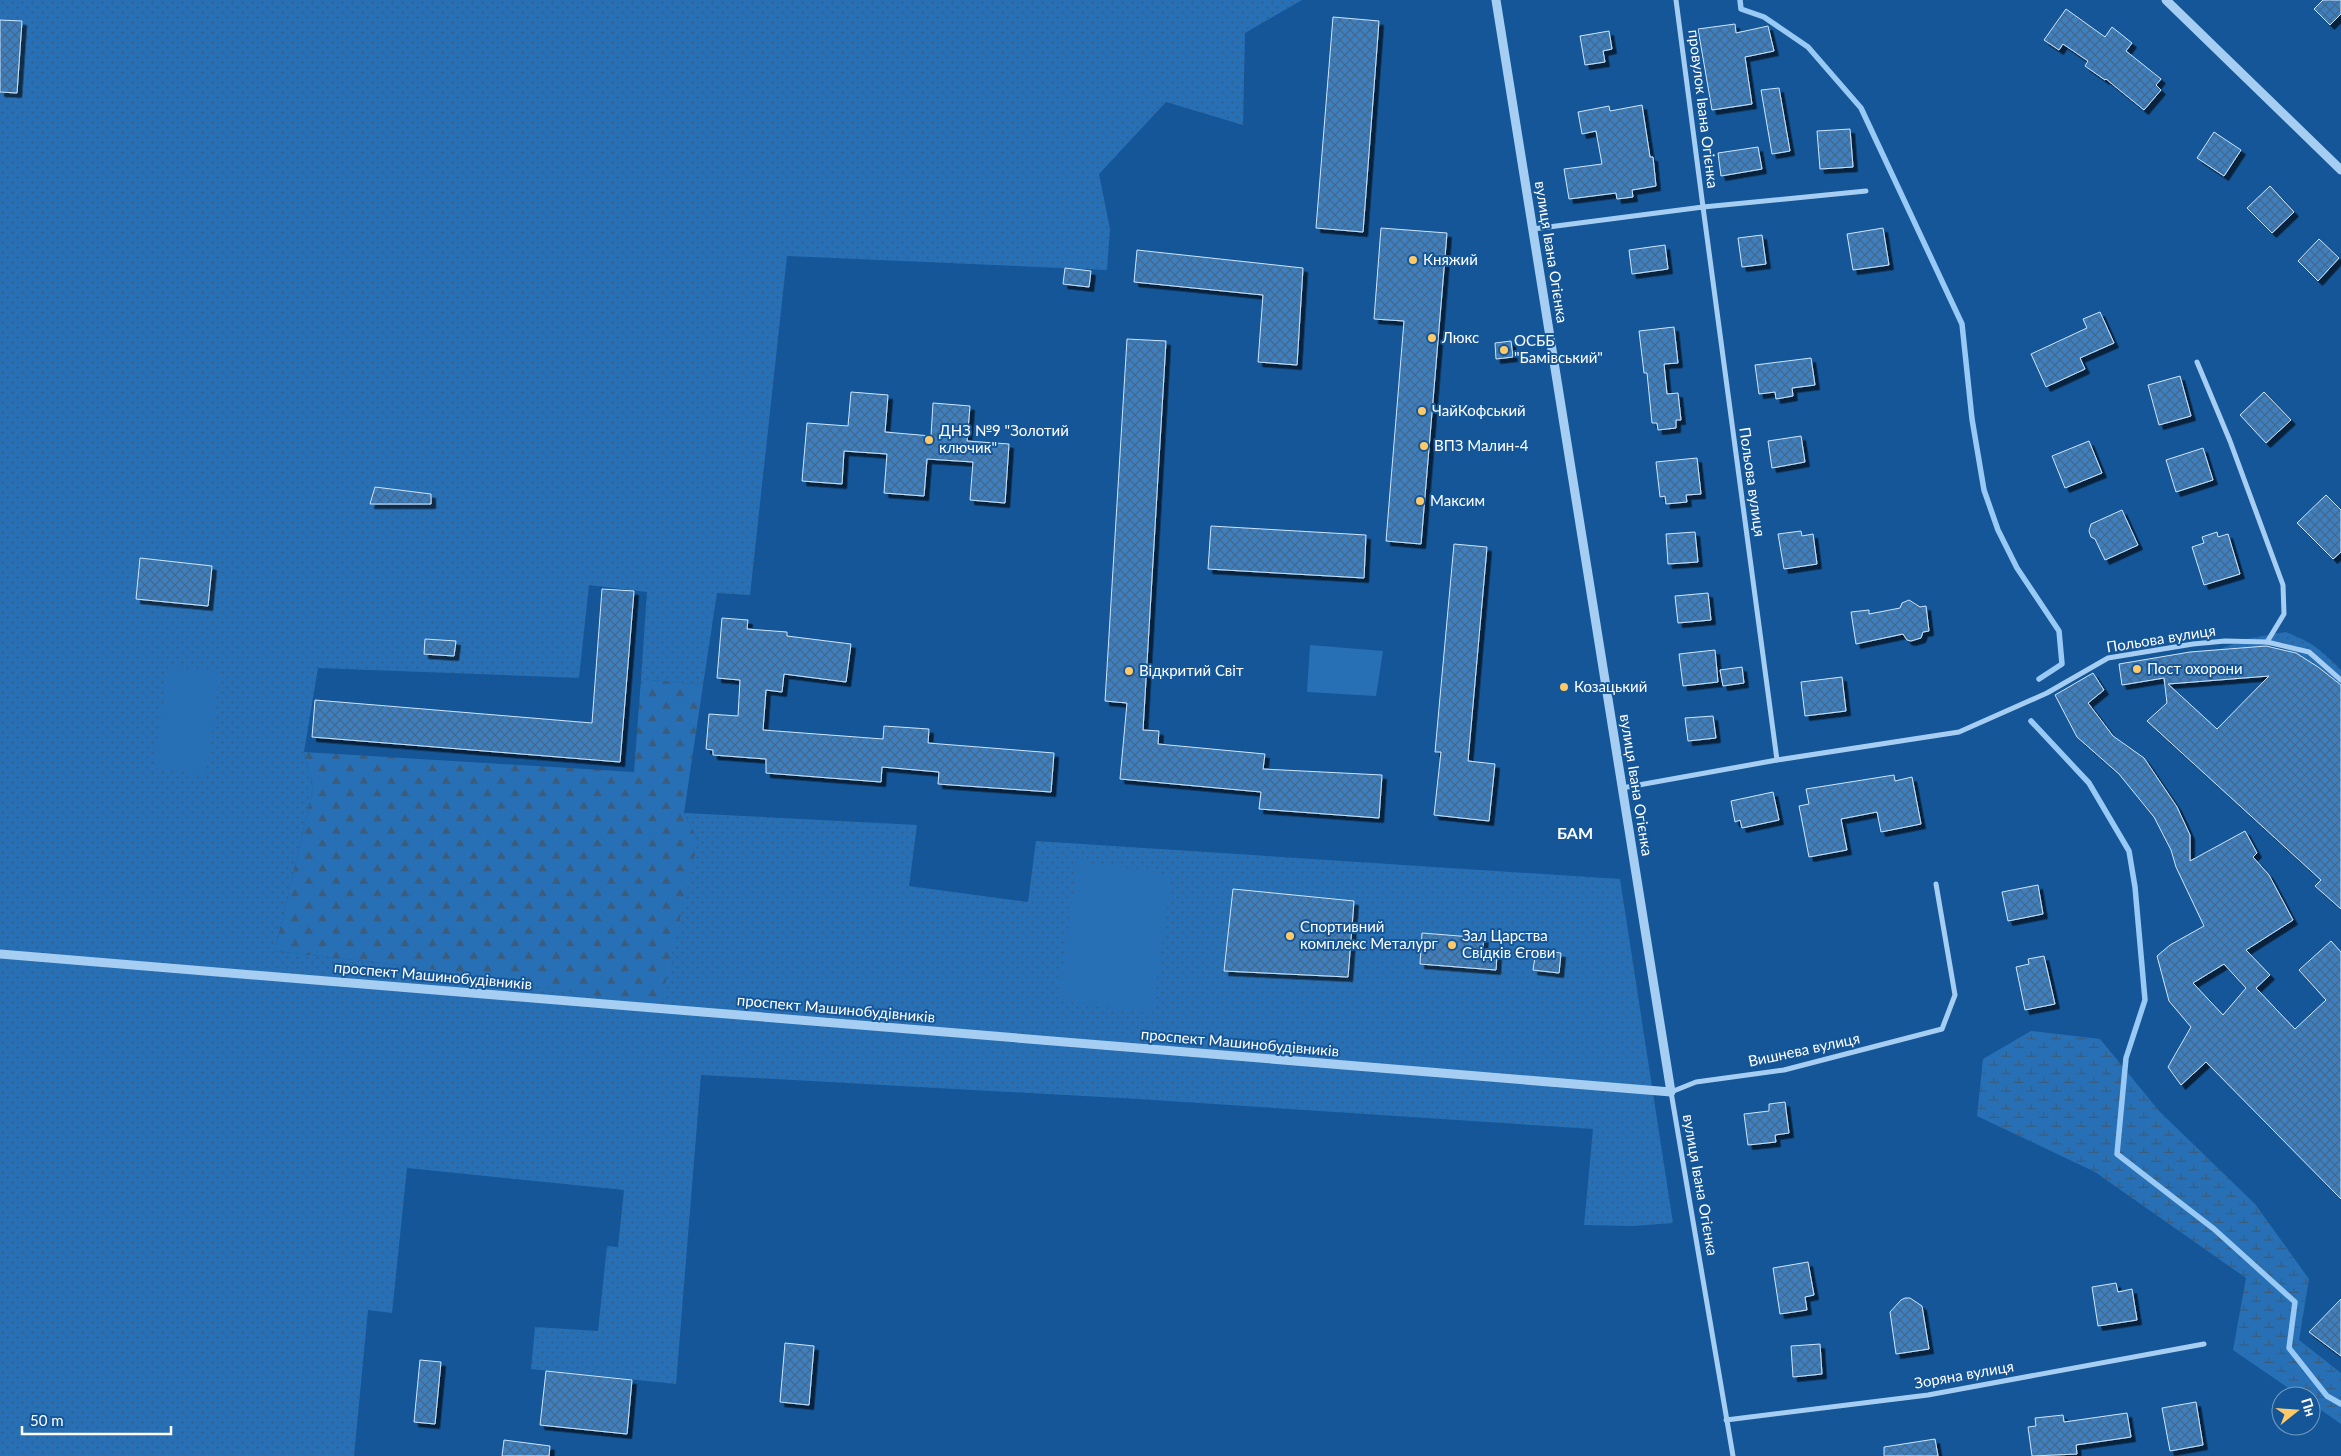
<svg xmlns="http://www.w3.org/2000/svg" width="2341" height="1456" viewBox="0 0 2341 1456" font-family="Lato,sans-serif">
	<defs>
		<pattern id="grass-dots" width="8" height="8" patternUnits="userSpaceOnUse" patternTransform="scale(1.25)"><rect width="8" height="8" fill="#2770b6"/><path d="M2 2h.1M6 6h.1" fill="none" stroke="#3b5c7c" stroke-width="1.8" stroke-linecap="round"/></pattern>
		<pattern id="forest-firs" width="22" height="20" patternUnits="userSpaceOnUse" patternTransform="scale(1.25)"><rect width="22" height="20" fill="#2770b6"/><path d="M5 1l3.5 6h-7zM16 11l3.5 6h-7z" fill="#3b5c7c"/></pattern>
		<pattern id="wetland-marsh" width="20" height="14" patternUnits="userSpaceOnUse" patternTransform="scale(1.25)"><rect width="20" height="14" fill="#2770b6"/><path d="M1 5h8M5 5V1M11 12h8M15 12V8" fill="none" stroke="#3b5c7c"/></pattern>
		<pattern id="building-cross-hatch" width="8" height="8" patternUnits="userSpaceOnUse" patternTransform="scale(1.25)"><rect width="8" height="8" fill="#3d7fbf"/><path d="M0 0l8 8M0 8l8-8" fill="none" stroke="#44688b"/></pattern>
		<filter id="shadow"><feDropShadow dx="4.5" dy="4.5" stdDeviation="0" flood-color="#0009"/></filter>
	</defs>
	<rect width="100%" height="100%" fill="#145698"/>
	<g fill="url(#grass-dots)">
		<polygon points="0,0 1302,0 1245,33 1243,125 1166,102 1099,174 1110,229 1107,270 787,256 750,595 717,593 703,685 641,679 647,592 589,585 579,678 318,668 304,752 313,789 275,951 418,967 698,841 684,813 917,825 909,886 1028,902 1036,841 1620,879 1673,1223 1633,1226 1584,1225 1593,1129 1138,1099 701,1075 676,1384 531,1369 535,1327 598,1331 607,1246 618,1247 624,1190 407,1168 392,1313 368,1310 354,1456 0,1456"/>
		<path d="M 2285,632 C 2312,642 2321,650 2341,670 L 2341,685 L 2318,667 L 2278,645 L 2220,649 L 2246,639 Z"/>
	</g>
	<polygon fill="url(#forest-firs)" points="641,679 703,685 684,813 698,841 660,1006 418,967 275,951 313,789 304,752 634,772"/>
	<polygon fill="url(#wetland-marsh)" points="2031,1031 2100,1039 2160,1112 2255,1204 2309,1279 2299,1340 2341,1373 2341,1424 2311,1403 2311,1396 2300,1396 2233,1350 2246,1278 2095,1172 1977,1116 1983,1059"/>
	<g fill="#2770b6">
		<polygon points="1310,645 1383,651 1376,696 1307,692"/>
		<polygon points="168,666 220,673 206,775 154,768"/>
		<polygon points="1078,861 1172,875 1152,1014 1058,1000"/>
	</g>
	<g fill="none" stroke-linecap="round" stroke-linejoin="round">
		<g stroke="#98caf5" stroke-width="5.5">
			<polyline points="1740,0 1741,9 1764,17 1808,47 1861,108 1962,324 1972,419 1984,490 1998,530 2017,568 2059,631 2062,664 2039,679"/>
			<polyline points="2031,721 2089,783 2129,851 2135,887 2145,1000 2126,1058 2117,1154 2214,1229 2295,1302 2289,1348 2327,1396 2341,1404"/>
		</g>
	</g>
	<g fill="url(#building-cross-hatch)" stroke="#cde6fd" fill-rule="evenodd" filter="url(#shadow)">
		<polygon points="2323,0 2341,0 2341,14 2330,25 2314,9"/>
		<polygon points="2066,9 2105,37 2112,27 2132,43 2126,51 2161,79 2156,85 2161,90 2144,110 2106,79 2105,80 2085,66 2088,61 2063,44 2059,50 2044,40"/>
		<polygon points="1333,17 1379,21 1363,232 1316,228"/>
		<polygon points="0,20 22,21 17,93 0,92"/>
		<polygon points="1735,24 1736,33 1768,26 1774,51 1745,57 1752,104 1712,110 1698,29"/>
		<polygon points="1609,31 1612,49 1603,51 1605,62 1585,65 1580,36"/>
		<polygon points="1779,88 1790,151 1772,154 1761,90"/>
		<polygon points="1642,105 1650,157 1653,157 1656,186 1632,190 1633,197 1617,199 1616,193 1569,199 1564,169 1602,164 1596,131 1582,134 1578,112 1609,106 1610,111"/>
		<polygon points="1850,129 1853,167 1820,169 1817,131"/>
		<polygon points="2214,132 2241,150 2224,176 2197,158"/>
		<polygon points="1758,147 1762,169 1721,176 1718,153"/>
		<polygon points="2270,186 2294,212 2272,233 2247,208"/>
		<polygon points="1381,228 1447,233 1421,544 1386,541 1404,321 1374,319"/>
		<polygon points="1883,228 1889,265 1853,270 1847,234"/>
		<polygon points="1762,235 1766,264 1742,267 1738,238"/>
		<polygon points="2319,239 2339,258 2318,281 2298,261"/>
		<polygon points="1665,245 1668,269 1632,274 1629,250"/>
		<polygon points="1137,250 1303,268 1297,365 1258,362 1263,295 1134,282"/>
		<polygon points="1065,268 1091,271 1089,287 1063,284"/>
		<polygon points="2100,312 2114,343 2080,358 2085,369 2046,387 2031,354 2087,328 2083,319"/>
		<polygon points="1674,327 1678,363 1664,364 1667,394 1678,393 1681,420 1676,420 1676,428 1658,430 1657,423 1652,423 1647,373 1644,373 1639,331"/>
		<polygon points="1127,339 1166,341 1143,730 1159,731 1158,744 1265,754 1263,769 1382,775 1379,818 1259,809 1261,792 1120,779 1127,703 1105,701"/>
		<polygon points="1511,341 1513,357 1496,359 1495,343"/>
		<polygon points="1811,358 1815,385 1792,388 1793,396 1776,399 1775,392 1759,394 1755,365"/>
		<polygon points="2180,376 2191,416 2159,425 2148,385"/>
		<polygon points="851,392 888,395 885,432 931,436 933,403 970,406 967,441 1009,444 1005,503 970,500 973,462 927,459 924,496 884,493 887,454 844,451 842,484 802,481 807,423 848,426"/>
		<polygon points="2264,392 2291,420 2266,443 2240,415"/>
		<polygon points="1801,436 1805,462 1772,468 1768,441"/>
		<polygon points="2089,441 2102,473 2065,488 2052,456"/>
		<polygon points="2203,448 2213,480 2176,492 2166,460"/>
		<polygon points="1697,458 1701,494 1686,495 1687,502 1666,504 1665,496 1660,497 1656,462"/>
		<polygon points="375,487 431,494 431,504 370,504"/>
		<polygon points="2326,495 2341,510 2341,552 2333,559 2297,523"/>
		<polygon points="2122,510 2138,545 2105,560 2095,539 2091,537 2089,531 2091,524"/>
		<polygon points="1211,526 1366,535 1364,578 1208,569"/>
		<polygon points="1801,531 1802,536 1813,534 1817,564 1784,569 1778,534"/>
		<polygon points="1695,532 1698,562 1668,564 1666,534"/>
		<polygon points="2217,532 2218,537 2228,534 2240,574 2204,585 2192,547 2204,543 2202,537"/>
		<polygon points="1454,544 1487,547 1468,761 1495,764 1489,821 1434,815 1441,752 1435,752"/>
		<polygon points="140,558 212,566 208,606 136,599"/>
		<polygon points="602,589 634,591 620,762 312,737 315,700 592,723"/>
		<polygon points="1708,593 1711,620 1678,623 1675,596"/>
		<polygon points="1909,600 1920,607 1926,606 1929,631 1923,632 1921,638 1911,641 1907,640 1903,634 1856,644 1851,612 1869,610 1869,614 1900,608 1902,603"/>
		<polygon points="722,618 748,620 747,629 787,632 787,636 851,644 846,682 784,674 782,692 766,690 763,730 883,739 884,726 929,729 928,743 1054,753 1051,792 938,784 939,772 882,767 881,782 766,773 766,759 713,755 713,750 706,749 709,714 738,716 740,680 717,678"/>
		<polygon points="425,639 456,641 454,656 424,654"/>
		<path d="M 2266,646 L 2296,653 L 2318,667 L 2341,685 L 2341,909 L 2315,886 L 2321,880 L 2147,721 L 2167,703 L 2164,678 L 2122,685 L 2119,664 L 2190,652 ZM 2269,676 L 2217,729 L 2168,684 Z"/>
		<polygon points="1715,650 1718,682 1683,686 1679,654"/>
		<polygon points="1742,667 1744,683 1723,686 1720,670"/>
		<path d="M 2093,673 L 2104,690 L 2088,703 L 2113,736 L 2144,758 L 2177,807 L 2190,835 L 2190,861 L 2245,831 L 2257,853 L 2253,857 L 2269,875 L 2293,920 L 2246,950 L 2270,975 L 2256,988 L 2295,1029 L 2326,1000 L 2299,970 L 2331,941 L 2341,952 L 2341,1199 L 2206,1062 L 2181,1085 L 2168,1067 L 2191,1027 L 2169,1001 L 2157,956 L 2170,945 L 2204,926 L 2176,867 L 2171,850 L 2154,817 L 2119,774 L 2077,737 L 2055,695 ZM 2224,964 L 2246,988 L 2223,1015 L 2193,983 Z"/>
		<polygon points="1842,677 1846,711 1805,716 1801,682"/>
		<polygon points="1713,716 1716,738 1688,741 1685,718"/>
		<polygon points="1894,775 1895,781 1912,777 1921,824 1881,832 1877,812 1841,819 1847,850 1809,857 1799,806 1809,804 1806,789"/>
		<polygon points="1773,792 1779,820 1742,828 1740,820 1735,822 1731,801"/>
		<polygon points="2038,885 2043,914 2008,921 2002,892"/>
		<polygon points="1233,889 1354,901 1348,977 1224,971"/>
		<polygon points="1422,933 1484,938 1482,953 1497,954 1496,970 1420,964"/>
		<polygon points="1536,950 1561,953 1559,973 1533,970"/>
		<polygon points="2044,956 2055,1004 2025,1010 2016,967 2029,964 2028,959"/>
		<polygon points="1785,1102 1789,1133 1775,1135 1776,1142 1748,1145 1744,1114 1769,1111 1769,1104"/>
		<polygon points="1808,1262 1814,1295 1805,1297 1807,1310 1780,1314 1773,1268"/>
		<polygon points="2116,1283 2118,1292 2132,1289 2137,1320 2098,1326 2092,1287"/>
		<polygon points="1905,1298 1910,1298 1922,1306 1929,1349 1896,1354 1890,1312 1901,1300"/>
		<polygon points="2341,1299 2341,1356 2309,1332"/>
		<polygon points="785,1343 814,1346 809,1405 780,1402"/>
		<polygon points="1820,1344 1822,1374 1793,1377 1791,1346"/>
		<polygon points="420,1360 441,1362 435,1424 414,1422"/>
		<polygon points="546,1371 632,1380 627,1434 540,1425"/>
		<polygon points="2196,1402 2203,1445 2170,1451 2162,1408"/>
		<polygon points="2127,1413 2131,1437 2076,1445 2077,1454 2032,1456 2028,1427 2036,1426 2035,1418 2063,1415 2064,1422"/>
		<polygon points="1935,1439 1938,1456 1884,1456 1884,1447"/>
		<polygon points="504,1440 550,1446 549,1456 502,1456"/>
	</g>
	<g fill="none" stroke-linecap="round" stroke-linejoin="round">
		<g stroke="#a6cef3" stroke-width="5">
			<polyline points="1676,0 1703,207 1866,191"/>
			<polyline points="1533,229 1703,207 1777,760"/>
			<polyline points="2267,642 2309,652 2341,680"/>
			<polyline points="1622,788 1777,760 1959,732 2047,693 2108,658 2193,644 2225,641 2267,642 2284,614 2283,585 2230,441 2197,362"/>
			<polyline points="1726,1420 1928,1395 2204,1344"/>
			<polyline points="1733,1456 1671,1092 1696,1082 1784,1070 1942,1029 1955,995 1936,884"/>
		</g>
		<g stroke="#a6cef3" stroke-width="9">
			<polyline points="2166,0 2341,170"/>
			<polyline points="0,954 1671,1092 1496,0"/>
		</g>
	</g>
	<g fill="#ffc967" stroke="#145698" stroke-width="2">
		<circle cx="1413" cy="260" r="5"/>
		<circle cx="1432" cy="338" r="5"/>
		<circle cx="1504" cy="350" r="5"/>
		<circle cx="1422" cy="411" r="5"/>
		<circle cx="929" cy="440" r="5"/>
		<circle cx="1424" cy="446" r="5"/>
		<circle cx="1420" cy="501" r="5"/>
		<circle cx="2137" cy="669" r="5"/>
		<circle cx="1129" cy="671" r="5"/>
		<circle cx="1564" cy="687" r="5"/>
		<circle cx="1290" cy="936" r="5"/>
		<circle cx="1452" cy="945" r="5"/>
	</g>
	<g text-anchor="middle" stroke-width="4" stroke-linejoin="round" paint-order="stroke">
		<g font-size="15" fill="#fff" stroke="#145698">
			<text transform="translate(1703 109) rotate(83)" y="5">провулок Івана Огієнка</text>
			<text transform="translate(1551 252) rotate(81)" y="5">вулиця Івана Огієнка</text>
			<text transform="translate(1752 482) rotate(82)" y="5">Польова вулиця</text>
			<text transform="translate(2161 639) rotate(-9)" y="5">Польова вулиця</text>
			<text transform="translate(1636 785) rotate(81)" y="5">вулиця Івана Огієнка</text>
			<text transform="translate(433 976) rotate(5)" y="5">проспект Машинобудівників</text>
			<text transform="translate(836 1009) rotate(5)" y="5">проспект Машинобудівників</text>
			<text transform="translate(1240 1043) rotate(5)" y="5">проспект Машинобудівників</text>
			<text transform="translate(1804 1050) rotate(-12)" y="5">Вишнева вулиця</text>
			<text transform="translate(1700 1185) rotate(80)" y="5">вулиця Івана Огієнка</text>
			<text transform="translate(1964 1375) rotate(-10)" y="5">Зоряна вулиця</text>
		</g>
		<g font-size="15" fill="#fff" stroke="#145698" text-anchor="start">
			<text x="1423" y="265">Княжий</text>
			<text x="1442" y="343">Люкс</text>
			<text x="1514" y="346">ОСББ<tspan x="1514" dy="17">"Бамівський"</tspan></text>
			<text x="1432" y="416">ЧайКофський</text>
			<text x="939" y="436">ДНЗ №9 "Золотий<tspan x="939" dy="17">ключик"</tspan></text>
			<text x="1434" y="451">ВПЗ Малин-4</text>
			<text x="1430" y="506">Максим</text>
			<text x="2147" y="674">Пост охорони</text>
			<text x="1139" y="676">Відкритий Світ</text>
			<text x="1574" y="692">Козацький</text>
			<text x="1300" y="932">Спортивний<tspan x="1300" dy="17">комплекс Металург</tspan></text>
			<text x="1462" y="941">Зал Царства<tspan x="1462" dy="17">Свідків Єгови</tspan></text>
		</g>
		<g font-size="16" font-weight="bold" fill="#fff" stroke="#145698">
			<text x="1575" y="839">БАМ</text>
		</g>
	</g>
	<g transform="translate(2296 1411) rotate(73)"><circle r="24" fill="#145698" stroke="#729ac1"/>
	<path d="M0-4L9 19L0 12L-9 19Z" fill="#ffc967"/>
	<text y="-8" font-size="14" font-weight="bold" text-anchor="middle" fill="#ffffff">Пн</text>
	</g>
	<path d="M22 1426v8h149v-8" fill="none" stroke="#ffffff" stroke-width="2.5"/>
	<text x="30" y="1426" font-size="15" fill="#ffffff" stroke="#145698" stroke-width="4" paint-order="stroke">50 m</text>
</svg>
